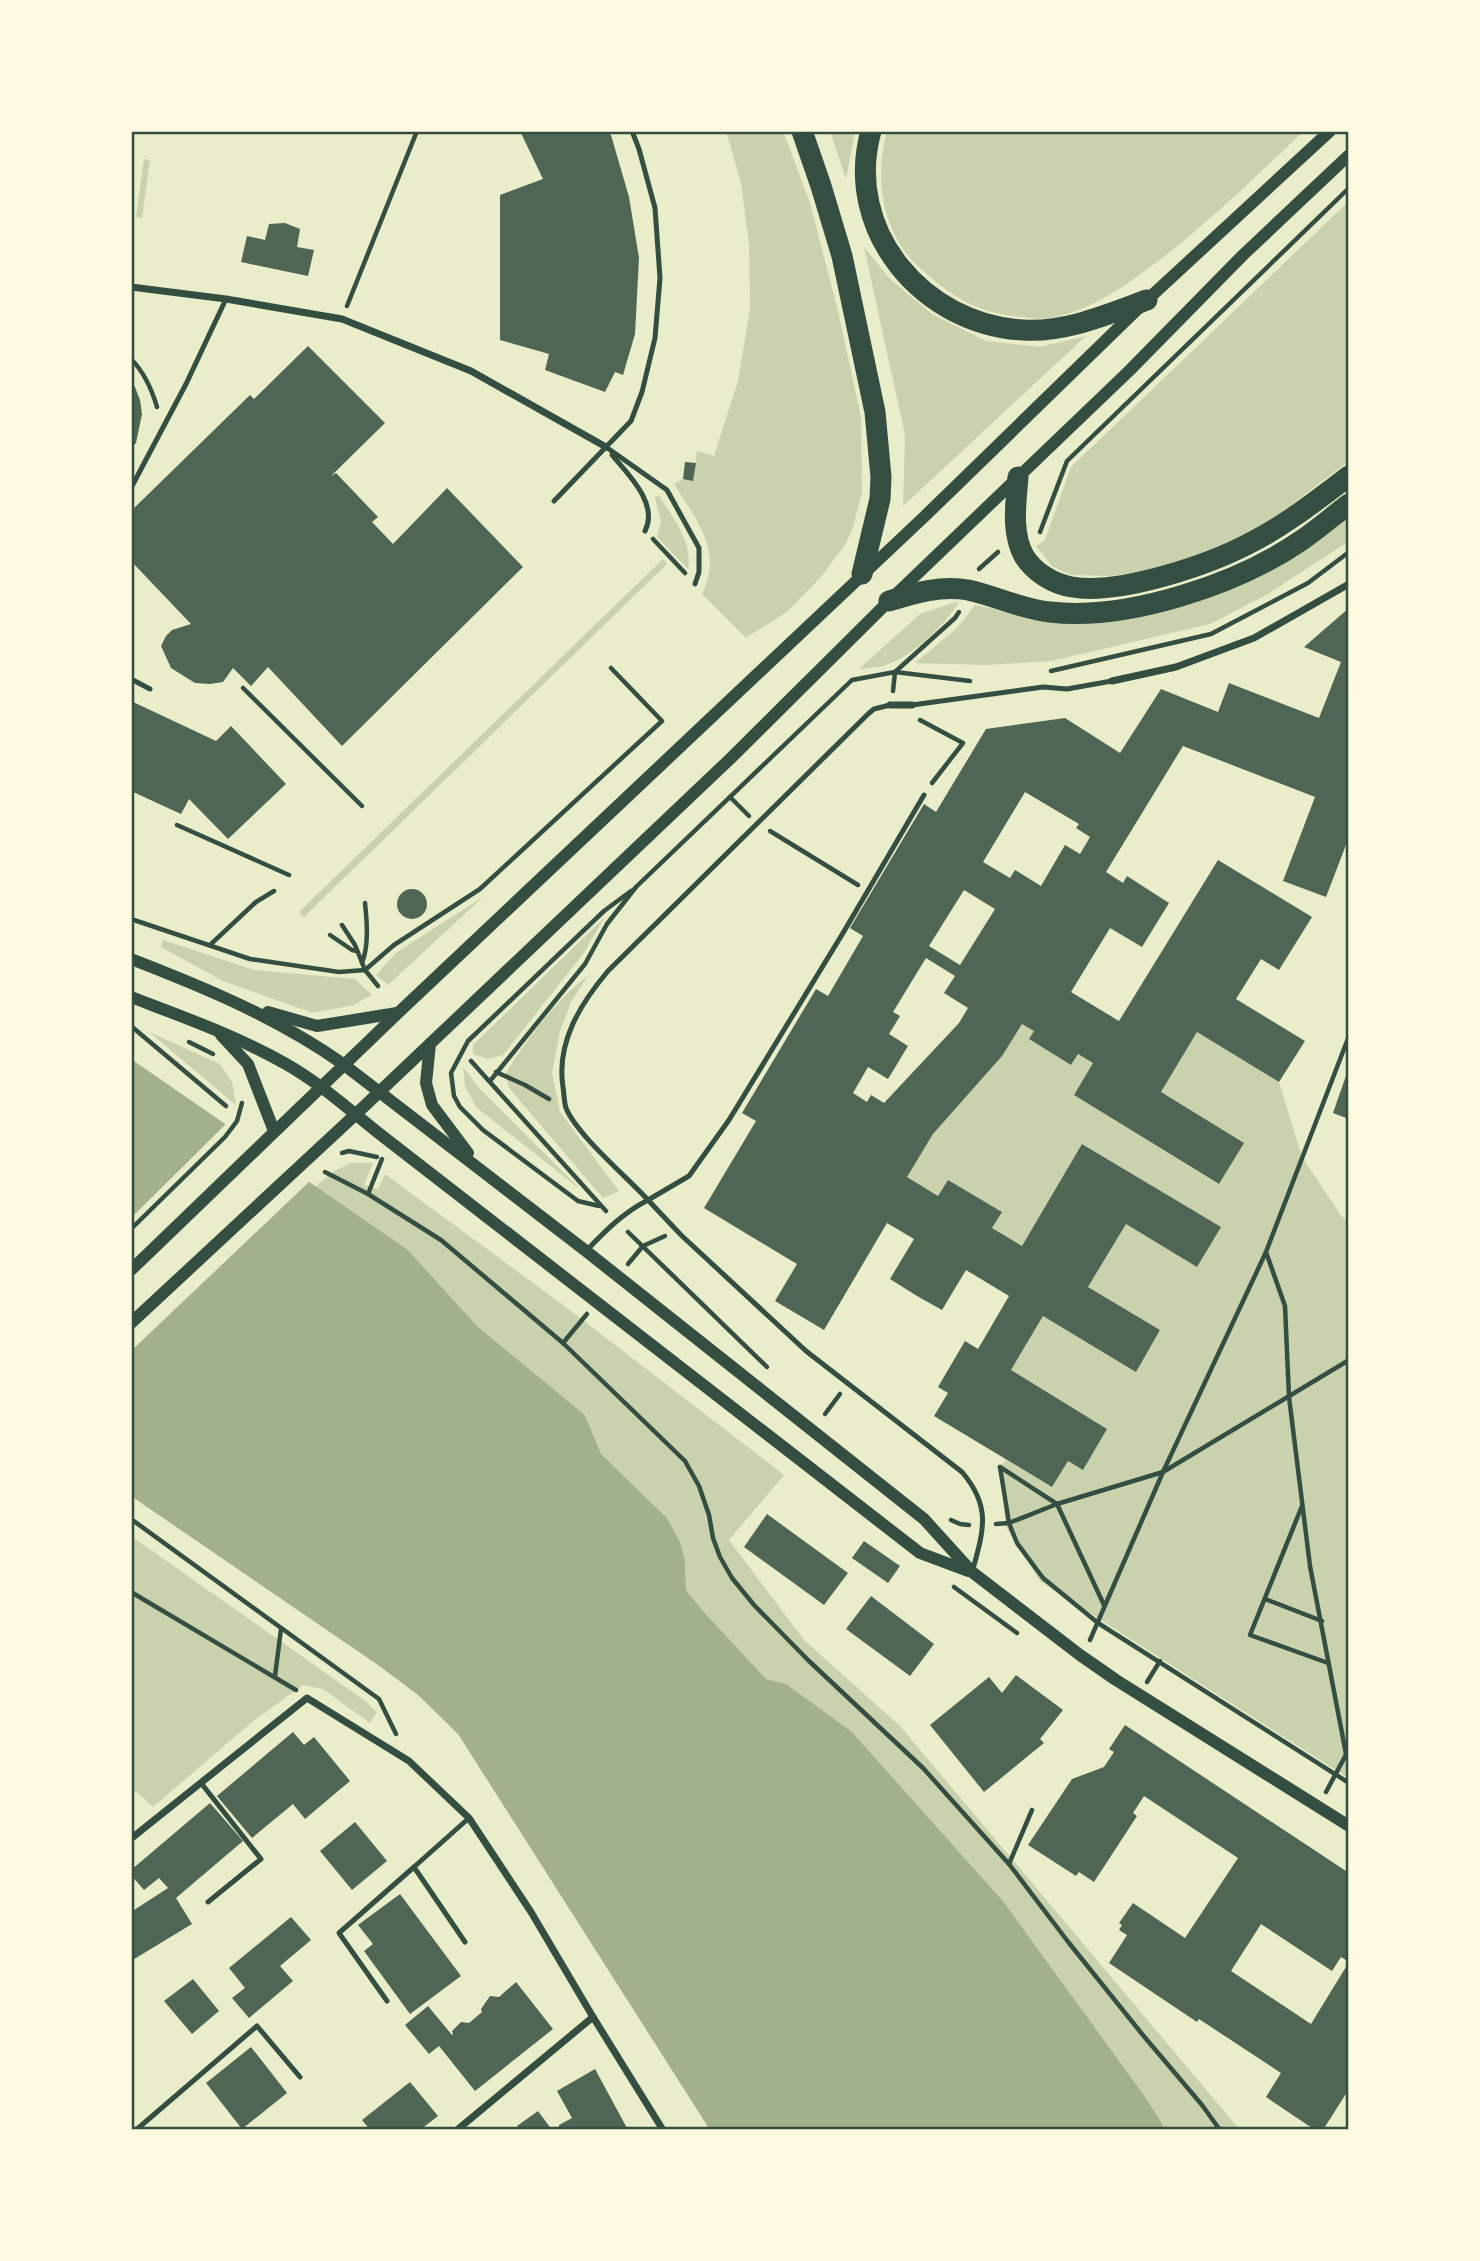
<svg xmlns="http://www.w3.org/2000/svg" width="1480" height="2261" viewBox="0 0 1480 2261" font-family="'Titillium Web',sans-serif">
	<rect width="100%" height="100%" fill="#e9edc9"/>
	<g fill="#cad2ad">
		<path d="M 726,131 L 783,131 L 810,203 L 838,311 L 861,417 L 862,493 L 852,530 L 845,545 L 821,577 L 788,611 L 746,638 L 702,594 C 723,550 697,521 674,484 L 683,479 L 693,480 L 697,451 L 714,456 L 738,381 L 750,309 L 749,245 L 741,183 Z"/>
		<polygon points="830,131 855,131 846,179"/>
		<path d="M 887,131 L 1304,131 C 1256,176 1209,222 1157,262 C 1125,286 1089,312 1049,318 C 1041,320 1031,318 1023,317 C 978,314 952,297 920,268 C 882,234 874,180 887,131 Z"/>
		<polygon points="144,159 150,160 142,218 136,217"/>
		<polygon points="1349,201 1349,461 1259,529 1213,551 1152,570 1111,576 1071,575 1052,566 1036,546 1045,540 1071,467"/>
		<polygon points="864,247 890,279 932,314 986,341 1040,347 1086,336 903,506 905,435"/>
		<path d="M 659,496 C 673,518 693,542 688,569 L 657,537 L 661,522 L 655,497 Z"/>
		<path d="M 1349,518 L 1349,541 L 1268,594 L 1210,624 L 1051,661 L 987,665 L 915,663 L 957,628 L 975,605 C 1001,610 1037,621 1064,623 C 1119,627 1221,599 1269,572 C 1298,556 1323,537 1349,518 Z"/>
		<polygon points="663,559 667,564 304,917 299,912"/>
		<path d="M 959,601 C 948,623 910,658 886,665 C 877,668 867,668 859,669 L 920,614 Z"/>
		<polygon points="483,897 388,985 376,975 397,952"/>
		<polygon points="605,917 583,954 503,1055 487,1059 473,1054 473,1045"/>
		<polygon points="163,940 254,970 355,979 372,995 353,1005 313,1013 223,981 161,947"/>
		<path d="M 588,976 L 571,1002 L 560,1031 L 552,1073 L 560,1112 L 619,1191 L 603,1198 L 509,1088 L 505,1075 C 522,1045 560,995 588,976 Z"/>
		<polygon points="1022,1024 1034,1031 1029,1039 1071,1065 1078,1054 1093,1063 1074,1095 1218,1184 1161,1092 1197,1032 1279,1082 1302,1157 1342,1217 1349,1221 1348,1778 1040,1581 1006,1527 1000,1467 1006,1460 1052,1487 1068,1461 1083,1470 1107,1429 1011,1370 1043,1316 1136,1371 1160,1330 1088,1287 1126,1224 1197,1266 1220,1227 1083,1144 1022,1246 992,1228 1001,1212 948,1180 938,1196 907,1177 933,1134 1002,1056"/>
		<polygon points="149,1032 220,1064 232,1082 236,1105"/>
		<polygon points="463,1067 479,1088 581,1190 476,1107 465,1086"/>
		<polygon points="351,1163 373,1163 364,1185 378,1189 385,1174 567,1308 784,1475 729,1540 804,1640 900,1726 1240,2130 1166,2130 1146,2098 1003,1901 852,1732 786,1685 766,1679 703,1611 686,1590 685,1561 667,1518 601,1454 585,1415 477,1326 408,1250 315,1187 334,1171"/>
		<polygon points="131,1536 364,1700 377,1712 370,1723 323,1689 303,1685 252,1722 153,1807 137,1792 131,1793"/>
	</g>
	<polygon fill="#a3b18a" points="131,1059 408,1250 477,1326 585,1415 601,1454 667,1518 680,1542 685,1561 686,1590 703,1611 766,1679 786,1684 852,1732 1003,1901 1146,2098 1166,2130 710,2130 458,1734 418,1695 378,1665 131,1496"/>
	<polygon fill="#e9edc9" points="228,1122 311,1180 131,1351 131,1218"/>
	<g fill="#4f6655" fill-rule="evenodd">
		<polygon points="520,131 609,131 611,135 629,197 639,258 635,334 623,375 615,372 605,392 545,370 549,354 500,340 500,195 543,179"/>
		<polygon points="285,223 300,229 297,247 314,250 308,276 241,262 247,236 265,240 269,224"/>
		<polygon points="308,346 385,423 331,476 336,473 378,517 372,522 393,544 447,488 523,567 342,746 268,667 251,686 233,668 223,682 210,684 195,683 171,668 161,646 166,636 172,630 191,624 131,561 131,511 250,395 254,399"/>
		<polygon points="131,377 140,400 142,414 136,443 131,448"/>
		<polygon points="685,462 696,463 693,481 683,479"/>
		<path d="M 1349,608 L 1349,837 L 1326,897 L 1283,881 L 1315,797 L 1183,746 L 1106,872 L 1123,883 L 1127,876 L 1169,903 L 1142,947 L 1110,928 L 1071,992 L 1119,1021 L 1218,860 L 1312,917 L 1279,970 L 1261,959 L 1236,999 L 1305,1041 L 1279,1082 L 1197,1032 L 1161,1092 L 1244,1143 L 1219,1184 L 1074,1095 L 1093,1063 L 1078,1054 L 1071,1065 L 1029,1039 L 1034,1031 L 1022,1024 L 1002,1056 L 933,1134 L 907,1177 L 938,1196 L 948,1180 L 1002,1212 L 992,1228 L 1022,1246 L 1082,1144 L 1221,1227 L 1197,1267 L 1126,1224 L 1088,1287 L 1160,1330 L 1136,1372 L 1043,1316 L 1011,1370 L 1107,1429 L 1083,1470 L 1068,1461 L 1052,1487 L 934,1416 L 948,1393 L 938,1387 L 965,1341 L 978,1349 L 1009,1296 L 966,1270 L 942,1310 L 917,1296 L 890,1279 L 914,1239 L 887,1223 L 824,1330 L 775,1301 L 797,1264 L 704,1208 L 756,1121 L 742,1113 L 816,989 L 828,996 L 863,936 L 850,928 L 924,804 L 936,812 L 986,729 L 1065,718 L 1120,753 L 1161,689 L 1218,712 L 1229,683 L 1319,718 L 1341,662 L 1304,647 ZM 1025,792 L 1079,824 L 1076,828 L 1090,837 L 1080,854 L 1065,845 L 1041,886 L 1015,870 L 1010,878 L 983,862 ZM 964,890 L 995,909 L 960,965 L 929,946 ZM 926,958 L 955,976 L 944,993 L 968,1008 L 959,1023 L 884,1103 L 871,1095 L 867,1102 L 853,1093 L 868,1067 L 888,1079 L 908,1046 L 889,1034 L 900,1016 L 893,1012 Z"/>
		<polygon points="131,701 216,741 231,726 286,784 228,839 189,799 181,814 131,791"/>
		<circle cx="412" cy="904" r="15"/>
		<polygon points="1348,1070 1349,1070 1349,1119 1333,1113"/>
		<polygon points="767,1514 848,1573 824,1605 744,1547"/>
		<polygon points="864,1541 900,1566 888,1583 852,1558"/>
		<polygon points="871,1596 934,1644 910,1676 846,1629"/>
		<polygon points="1016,1675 1063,1710 1040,1739 1044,1743 984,1792 930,1725 989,1677 1002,1693"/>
		<path d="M 1125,1725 L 1349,1873 L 1349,2089 L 1323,2130 L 1315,2130 L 1266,2097 L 1281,2073 L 1199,2019 L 1197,2022 L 1109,1963 L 1127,1935 L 1119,1930 L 1122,1925 L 1119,1923 L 1133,1903 L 1185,1938 L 1238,1858 L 1144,1796 L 1133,1813 L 1137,1816 L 1094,1882 L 1079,1872 L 1076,1876 L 1028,1845 L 1072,1779 L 1104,1767 L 1114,1752 L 1109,1749 ZM 1261,1924 L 1332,1971 L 1341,1957 L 1349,1962 L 1311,2024 L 1231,1971 Z"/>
		<polygon points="293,1732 304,1745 314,1737 350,1781 305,1819 293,1804 252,1838 217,1796"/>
		<polygon points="210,1803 243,1841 176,1898 192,1924 131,1961 131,1912 168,1888 159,1878 144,1890 131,1875 131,1870"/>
		<polygon points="355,1822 387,1861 352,1890 320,1851"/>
		<polygon points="400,1894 461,1976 410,2014 364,1951 373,1944 358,1925"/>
		<polygon points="291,1917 311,1940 280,1966 293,1981 249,2018 232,1998 245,1988 229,1968"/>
		<polygon points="193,1979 219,2011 192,2034 164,2001"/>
		<polygon points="516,1982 553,2029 475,2091 439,2046 429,2054 405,2025 428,2006 452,2035 453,2034 452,2031 461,2022 469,2023 482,2012 481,2009 490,1996 499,1997"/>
		<polygon points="251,2047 287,2093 242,2129 206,2083"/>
		<polygon points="595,2069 628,2130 559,2130 559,2125 572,2118 557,2091"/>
		<polygon points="410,2082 438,2116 420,2130 370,2130 362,2120"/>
		<polygon points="538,2111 552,2130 520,2130 517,2126"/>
	</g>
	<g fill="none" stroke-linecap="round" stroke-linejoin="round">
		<g stroke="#344e41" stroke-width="4.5">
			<polyline points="347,306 417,131"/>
			<path d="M 131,359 C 144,372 152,390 157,407"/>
			<polyline points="1040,532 1067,461 1349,188"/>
			<polyline points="653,539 685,573"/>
			<polyline points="979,569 998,552"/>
			<polyline points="1051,671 1211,634 1308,583 1349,552"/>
			<polyline points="243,688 362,806"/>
			<polyline points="893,691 895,672 955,618 959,612"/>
			<polyline points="920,720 963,743 932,783"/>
			<polyline points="730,797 749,816"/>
			<polyline points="177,825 289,875"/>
			<polyline points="770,831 858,885"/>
			<polyline points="131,919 250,959 339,972 365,970 378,986"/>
			<polyline points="342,925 355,945 365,970 394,945 480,889 662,721 611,668"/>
			<polyline points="330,935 352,950 357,951"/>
			<polyline points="210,945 256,902 274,891"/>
			<path d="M 362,963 C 369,945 367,922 365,903"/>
			<polyline points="131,1026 226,1106"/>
			<polyline points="189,1042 213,1054"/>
			<polyline points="471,1061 606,1211"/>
			<polyline points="496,1072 525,1085 549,1099"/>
			<polyline points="490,1081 585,964 607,924 636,887 852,680 895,672 970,681"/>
			<polyline points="342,1153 349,1151 377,1157"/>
			<polyline points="325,1172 368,1194 441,1240 563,1343 685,1461 699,1486 709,1515 713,1538 720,1557 732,1578 754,1605 809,1661 923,1768 1009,1864 1069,1943 1142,2034 1202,2105 1220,2130"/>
			<polyline points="368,1194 382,1159"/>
			<polyline points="599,1206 578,1201 483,1130 460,1107 454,1096 451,1073 468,1041 604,911 631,891"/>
			<polyline points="131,1229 225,1137 237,1121 242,1103"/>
			<polyline points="628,1232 767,1367"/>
			<polyline points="1266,1252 1285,1306 1289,1397 1310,1566 1346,1754"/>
			<polyline points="628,1264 643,1246 665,1236"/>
			<polyline points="563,1343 587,1314"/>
			<polyline points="825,1414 840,1394"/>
			<polyline points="1000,1467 1009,1523 1017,1543 1043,1578 1098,1623 1349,1783"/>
			<polyline points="1000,1467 1057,1504 1104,1605"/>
			<polyline points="1302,1506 1250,1635 1328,1663"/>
			<polyline points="131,1519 379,1699 396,1734"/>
			<polyline points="951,1520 960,1524 969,1525"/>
			<polyline points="996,1524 1009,1523 1057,1504 1163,1472 1349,1360"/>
			<polyline points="954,1587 1017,1633"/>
			<polyline points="131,1592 296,1690"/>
			<polyline points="1265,1599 1322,1621"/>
			<polyline points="1090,1640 1163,1472 1266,1252 1349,1036"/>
			<polyline points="275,1676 281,1629"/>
			<polyline points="1147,1682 1160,1661"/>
			<polyline points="1326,1792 1349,1749"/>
			<polyline points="1009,1864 1032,1810"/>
		</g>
		<g stroke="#344e41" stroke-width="5">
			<polyline points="606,447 667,490 699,548 699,572 695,584"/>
			<path d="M 612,455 C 628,474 659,504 645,531"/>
			<polyline points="131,488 186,384 226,299"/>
			<polyline points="554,501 631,421 642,392 655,338 660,278 655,208 639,149 632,131"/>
			<polyline points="131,679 150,689"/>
			<polyline points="912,705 1043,687 1067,689 1112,681"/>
			<path d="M 924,795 L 843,933 L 729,1120 L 689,1176 L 648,1200 L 681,1235 L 806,1351 L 962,1472 C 991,1506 984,1529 973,1569"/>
			<path d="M 586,1251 C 606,1230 623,1213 648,1200 C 627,1177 577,1135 566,1108 C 564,1102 564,1093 563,1087 C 556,1042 581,1003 608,971 L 868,714 L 874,709 L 890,705"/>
			<polyline points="201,1783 261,1859 208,1902"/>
			<polyline points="465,1942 414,1867 469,1818"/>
			<polyline points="387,2001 339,1933 414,1867"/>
			<polyline points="136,2130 257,2026 300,2077"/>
		</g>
		<g stroke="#344e41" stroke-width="7">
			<polyline points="131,287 226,299 342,319 471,371 606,447"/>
			<polyline points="1112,681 1176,667 1254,638 1349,584"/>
			<polyline points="890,705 912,705"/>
			<polyline points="133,1837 307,1698 409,1761 469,1818 531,1912 593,2017 663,2130"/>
			<polyline points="457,2130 593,2017"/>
		</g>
		<g stroke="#344e41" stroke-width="12">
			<path d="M 131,959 C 206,988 278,1018 343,1064 L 586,1251 L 924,1519 L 972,1572 L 1080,1655 L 1116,1680 L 1349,1826"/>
			<path d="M 131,997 C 183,1017 237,1036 286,1064 C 325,1086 358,1118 394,1145 L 920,1553 L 968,1571"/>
			<polyline points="268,1012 317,1026 397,1013"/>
			<polyline points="221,1035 248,1064 274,1131"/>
			<polyline points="430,1044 426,1083 432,1105 468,1153"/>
			<polyline points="131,1270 398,1013 925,516 1147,300 1330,131"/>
			<polyline points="131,1323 355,1115 730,759 889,601 1129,371 1243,255 1349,155"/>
		</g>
		<g stroke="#344e41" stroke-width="21">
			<polyline points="802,131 821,186 842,256 875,412 881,477 880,499 862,574"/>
			<path d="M 871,131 C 843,231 924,325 1023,330 C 1065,333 1108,314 1147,300"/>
			<path d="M 1018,477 C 1016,503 1011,532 1024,556 C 1034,572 1053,584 1072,587 C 1120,595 1209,565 1252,542 C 1287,524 1317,500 1349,476"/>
			<path d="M 889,601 C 915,593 941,585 968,590 C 996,596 1021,609 1050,612 C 1128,621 1238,584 1302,540 C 1318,529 1333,516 1349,504"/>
		</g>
	</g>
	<rect width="1480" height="2261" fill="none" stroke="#fefae0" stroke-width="266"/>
	<rect x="133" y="133" width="1214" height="1995" fill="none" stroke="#344e41" stroke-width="2.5"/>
</svg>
